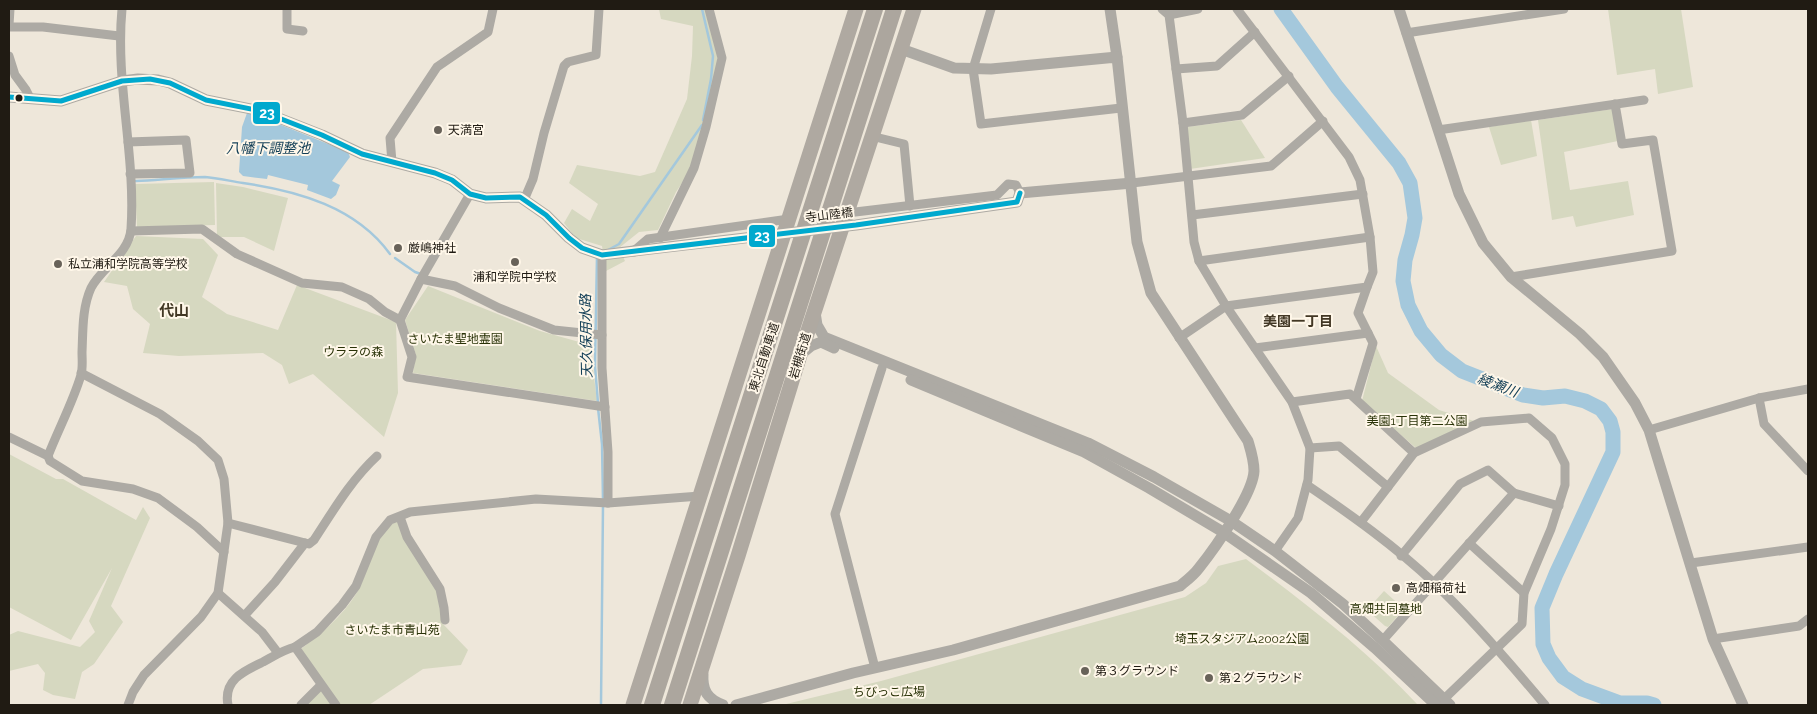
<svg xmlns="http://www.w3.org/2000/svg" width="1817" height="714" viewBox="0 0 1817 714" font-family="Raleway,'Noto Sans JP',sans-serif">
	<rect width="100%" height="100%" fill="#eee7da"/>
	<g fill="#d6d8c0">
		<polygon points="659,9 712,9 718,61 703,151 676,192 658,230 639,232 619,248 625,261 606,271 602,246 576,238 564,223 572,209 590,221 598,204 569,183 577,165 640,176 655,172 687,99 692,56 693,26 661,19"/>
		<polygon points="1608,9 1681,9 1693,87 1658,94 1655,69 1617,75"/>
		<polygon points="1613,109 1618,141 1564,152 1570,190 1628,181 1634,215 1576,227 1573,216 1552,220 1538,120"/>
		<polygon points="1241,120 1265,158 1190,169 1187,127"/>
		<polygon points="1531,120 1537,156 1501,165 1489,127"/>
		<polygon points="214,182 215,225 137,227 135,184"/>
		<polygon points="216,183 243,187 288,198 274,251 244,237 217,237"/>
		<polygon points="136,236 203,239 218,255 202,297 227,314 278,330 297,285 396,322 398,393 384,437 313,374 289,384 282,365 263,353 179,356 143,353 150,324 133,309 127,286 104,282"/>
		<polygon points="428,286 540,331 590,345 597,401 413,373 416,355 405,320"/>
		<polygon points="1376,346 1388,373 1439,410 1474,421 1416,448 1362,401"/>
		<polygon points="9,454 56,479 63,479 136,520 143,507 150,518 111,606 123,622 94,664 82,672 75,699 53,695 43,690 45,673 38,664 9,671 9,635 18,631 80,647 95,632 89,621 112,568 71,640 9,607"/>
		<path d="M 397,521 L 400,523 L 438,589 L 442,623 L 468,650 L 461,665 L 423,669 L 369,705 L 305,705 L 326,685 L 301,649 C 321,633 342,617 356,594 C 367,576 369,553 379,537 C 383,530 390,525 397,521 Z"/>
		<path d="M 1246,559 C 1306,604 1367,650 1418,705 L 782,705 L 881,681 L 1185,597 L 1206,583 L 1218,566 Z"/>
		<polygon points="1384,591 1404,609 1388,627 1385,626 1367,610"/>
	</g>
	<polygon fill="#a4c8dc" points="247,113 264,118 348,152 350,157 332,181 340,185 336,195 331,199 307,190 308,185 268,175 267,179 243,176 239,172 242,127"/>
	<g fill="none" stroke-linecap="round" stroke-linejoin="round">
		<g stroke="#a4c8dc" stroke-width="2.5">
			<polyline points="702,9 713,56 711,79 703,120"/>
			<path d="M 136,181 C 159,180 182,177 205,177 C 217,178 230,181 243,183 C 298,191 356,207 390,254"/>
			<polyline points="608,250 619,244 702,125"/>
			<polyline points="597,256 595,366 598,403"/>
			<polyline points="395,258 415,272 421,274"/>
			<polyline points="598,408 602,444 603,500"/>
			<polyline points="601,705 603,505"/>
		</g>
		<polyline stroke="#a4c8dc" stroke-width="15" points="1281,9 1337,87 1399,163 1410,183 1415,218 1412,235 1405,260 1403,281 1408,305 1421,331 1441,355 1462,371 1523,395 1543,398 1565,396 1585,401 1601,409 1610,421 1613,432 1613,452 1556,574 1542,608 1543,644 1549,658 1563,677 1582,689 1620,703 1647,703 1654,705"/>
		<g stroke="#adaaa4" stroke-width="9">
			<polyline points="287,9 287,29 303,31"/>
			<polyline points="991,9 973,69 981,124 1121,108"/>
			<polyline points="1162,9 1169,15 1183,123 1194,242 1199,261 1226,306 1292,402 1310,448 1308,480 1298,518 1275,551"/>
			<polyline points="1169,15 1198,9"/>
			<polyline points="9,25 10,9"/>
			<polyline points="9,27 43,27 119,36"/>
			<polyline points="1406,33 1564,9"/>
			<polyline points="9,56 15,75 26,90 30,98"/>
			<polyline points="1176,69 1217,66 1255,32"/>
			<polyline points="1183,123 1242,115 1289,76"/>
			<polyline points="1438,130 1644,100"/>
			<polyline points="871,136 904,144 910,206"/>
			<polyline points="128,142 186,140 190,173 130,174"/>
			<polyline points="392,162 390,138 437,67 488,32 493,9"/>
			<polyline points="1132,183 1271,166 1323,121"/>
			<polyline points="470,194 421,279 400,320 412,357 407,377 605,407"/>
			<polyline points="524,200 533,179 544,133 564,66 568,62 596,55 599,9"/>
			<polyline points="847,213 997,195 1008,184 1016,185 1020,193"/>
			<polyline points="1192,215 1363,194"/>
			<polyline points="131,231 202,229 237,254 302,283 342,287 369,299 385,312 400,320"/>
			<polyline points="660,238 694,168 706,127 722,58 709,9"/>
			<polyline points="634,251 648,239 789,219"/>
			<polyline points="602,255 602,368 608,452 608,503"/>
			<polyline points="1199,261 1370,237"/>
			<polyline points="1511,277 1672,251 1653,140 1622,144 1615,104"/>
			<polyline points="421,279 455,286 499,308 554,330 602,335"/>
			<polyline points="1179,338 1226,306 1367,287 1373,272 1370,237 1360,180 1349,157 1237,9"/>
			<polyline points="1255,348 1368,333 1358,313 1367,287"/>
			<polyline points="81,373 160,414 198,441 218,460 224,479 228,523 218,593 201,617 144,675 133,692 128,705"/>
			<polyline points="1759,398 1764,424 1808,471"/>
			<polyline points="1356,399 1373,343 1368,333"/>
			<polyline points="1292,402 1350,394 1414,453"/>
			<polyline points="1649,430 1759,398 1808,389"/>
			<polyline points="9,437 48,456 50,461 82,481 133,489 158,498 197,527 224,552"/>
			<polyline points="1310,448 1339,446 1388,487"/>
			<path d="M 48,456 C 58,430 73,402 81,375 C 83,368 82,359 82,352 C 83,331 82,308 91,288 C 102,267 129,254 131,229 C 136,156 115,82 122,9"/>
			<path d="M 1307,485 C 1351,515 1395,546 1434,583 C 1474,621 1510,663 1545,705"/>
			<polyline points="400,517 407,537 440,589 444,608 445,620"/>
			<polyline points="1361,522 1414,453 1481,422 1529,418 1552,438 1565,464 1565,485 1551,529 1524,593 1522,624 1444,699"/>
			<path d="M 228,523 L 309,544 L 314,540 C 333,511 351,480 377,456"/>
			<polyline points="1469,543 1524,593"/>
			<polyline points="1401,556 1460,484 1488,470 1514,493 1559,506"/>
			<polyline points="1691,563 1808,547"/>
			<polyline points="218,593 262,632 278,653"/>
			<polyline points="245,615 275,582 305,543"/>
			<polyline points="1713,639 1799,626 1808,619"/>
			<polyline points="1383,640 1514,493"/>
			<polyline points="875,668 835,514 882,368"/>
			<path d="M 228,705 C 223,680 244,671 263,662 C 274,656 283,650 295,647"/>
			<polyline points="301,705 321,685"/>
			<polyline points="336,705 295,647 317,632 342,605 356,586 376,537 390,520 410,512 536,499 608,503 700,496"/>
		</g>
		<g stroke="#adaaa4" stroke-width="11">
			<polyline points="1110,9 1117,57"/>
			<polyline points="1399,9 1459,194 1483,243 1511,277 1580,334 1603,357 1635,403 1649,430 1713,639 1743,705"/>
			<polyline points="9,97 61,101 122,81 138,79 158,80 170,83 206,100 261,111 322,135 362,154 435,173 452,180 470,194 486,198 520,197 546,215 569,238 582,248 602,255 634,251"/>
			<polyline points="1020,193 1132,183"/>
			<polyline points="815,312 817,325 824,337 1088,443 1154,477 1231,521 1275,551 1343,604 1379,637 1450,705"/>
			<polyline points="800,355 811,346 821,342 834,348"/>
			<polyline points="911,380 1084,452 1149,488 1223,532 1311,593 1375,648 1436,705"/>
			<path d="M 703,674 C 702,690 707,699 723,705"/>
			<path d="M 736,705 L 853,673 L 953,650 L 1180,586 C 1186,581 1194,575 1199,568 C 1215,548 1253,494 1254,471 C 1254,460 1251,451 1248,441 L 1151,293 L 1137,242 L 1117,57 L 991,69 L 954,68 L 901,49"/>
		</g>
		<g stroke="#afa9a1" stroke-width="15">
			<polyline points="633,705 856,9"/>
			<polyline points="690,705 738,556 800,355 914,9"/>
		</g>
		<g stroke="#aca69e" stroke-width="16">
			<polyline points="652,705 875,9"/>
			<polyline points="672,705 894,9"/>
		</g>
		<polyline stroke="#adaaa4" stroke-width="11" points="634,251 856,225 1017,202 1020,193"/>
		<g stroke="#fff7e9" stroke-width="9">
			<polyline id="bus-1" points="9,97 61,101 122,81 150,79 170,83 206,100 261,111 322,135 362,154 435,173 452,180 470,194 486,198 520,197 546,215 569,238 582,248 602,255 856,225 1017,202 1020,193"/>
		</g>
		<use href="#bus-1" stroke="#00a9ce" stroke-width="5"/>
	</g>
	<circle fill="#201b13" stroke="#fff7e9" stroke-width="2" cx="19" cy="98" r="4.5"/>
	<g fill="#686259" stroke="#fff7e9" stroke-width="2">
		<circle cx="438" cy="130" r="5"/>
		<circle cx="398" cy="248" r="5"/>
		<circle cx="515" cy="262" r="5"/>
		<circle cx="58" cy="264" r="5"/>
		<circle cx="1396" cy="588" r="5"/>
		<circle cx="1085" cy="671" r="5"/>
		<circle cx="1209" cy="678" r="5"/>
	</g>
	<g text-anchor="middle" stroke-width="4" stroke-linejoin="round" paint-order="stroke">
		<g font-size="12" fill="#201b13" stroke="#fff7e9" text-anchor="start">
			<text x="448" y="134">天満宮</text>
			<text x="408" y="252">厳嶋神社</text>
			<text x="68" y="268">私立浦和学院高等学校</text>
			<text x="515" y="281" text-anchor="middle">浦和学院中学校</text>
			<text x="1406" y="592">高畑稲荷社</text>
			<text x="1095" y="675">第３グラウンド</text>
			<text x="1219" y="682">第２グラウンド</text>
		</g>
		<g font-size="12" fill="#201b13" stroke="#fff7e9">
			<text transform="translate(829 215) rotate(-7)" y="4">寺山陸橋</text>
			<text transform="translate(800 356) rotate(-73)" y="4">岩槻街道</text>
			<text transform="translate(764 357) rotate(-72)" y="4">東北自動車道</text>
		</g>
		<g font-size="12" fill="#293207" stroke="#fff7e9">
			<text x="455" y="343">さいたま聖地霊園</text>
			<text x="353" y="356">ウララの森</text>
			<text x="1417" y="425">美園1丁目第二公園</text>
			<text x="1386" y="613">高畑共同墓地</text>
			<text x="392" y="634">さいたま市青山苑</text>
			<text x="1242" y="643">埼玉スタジアム2002公園</text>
			<text x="889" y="696">ちびっこ広場</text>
		</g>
		<g font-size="14" font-style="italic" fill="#123e56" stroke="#fff7e9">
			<text x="268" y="153">八幡下調整池</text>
			<text transform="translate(586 336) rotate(-91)" y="5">天久保用水路</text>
			<text transform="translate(1498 385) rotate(21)" y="5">綾瀬川</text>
		</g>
		<g font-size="14" font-weight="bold" fill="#423724" stroke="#fff7e9">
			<text x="1298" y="326">美園一丁目</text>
		</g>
		<g font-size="15" font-weight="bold" fill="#423724" stroke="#fff7e9">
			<text x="174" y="316">代山</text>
		</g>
	</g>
	<g stroke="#fff7e9" stroke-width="2">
		<rect x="252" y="101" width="29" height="24" rx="5" fill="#00a9ce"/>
		<rect x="748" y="224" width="28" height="24" rx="5" fill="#00a9ce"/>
	</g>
	<g font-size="14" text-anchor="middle" font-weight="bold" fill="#fff">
		<text x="267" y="118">23</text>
		<text x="762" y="241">23</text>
	</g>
	<rect width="1817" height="714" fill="none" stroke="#201b13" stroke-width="20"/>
</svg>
